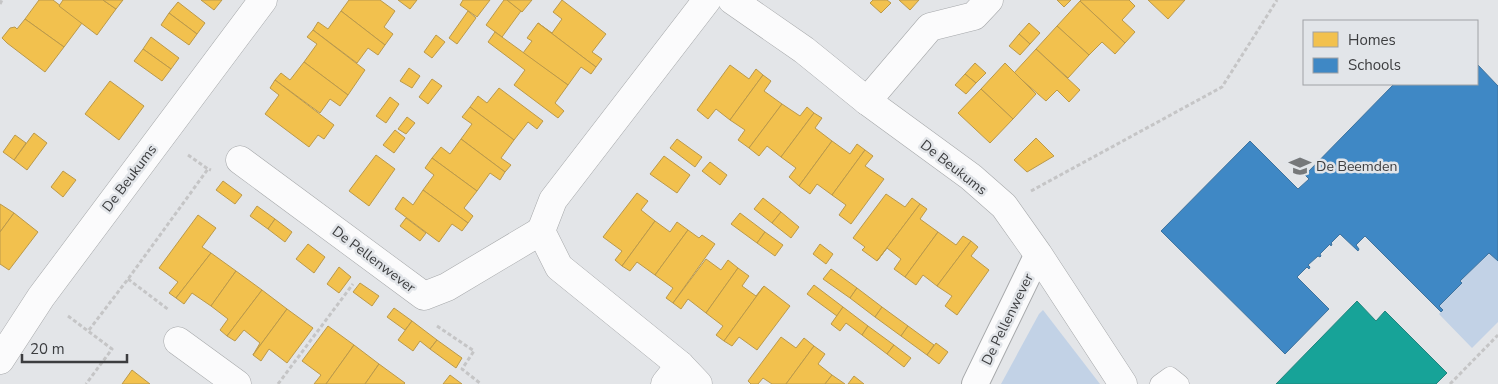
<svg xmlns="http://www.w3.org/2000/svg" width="1498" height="384" viewBox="0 0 1498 384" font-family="'Nunito Sans',sans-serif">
	<rect width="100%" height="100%" fill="#e3e5e8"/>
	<g fill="#c2d2e6">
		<polygon points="1489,253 1498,261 1498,322 1472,348 1439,314 1443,310 1439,306 1462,282 1460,281"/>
		<polygon points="1043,310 1100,384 1001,384 1039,314"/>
	</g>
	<g fill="#f2c14e" stroke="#bb994a">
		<polygon points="39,0 53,0 83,23 82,23 64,47 25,19"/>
		<polygon points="63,0 103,0 116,9 97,35 59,6"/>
		<polygon points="103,0 123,0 116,9"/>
		<polygon points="201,0 222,0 214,10"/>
		<polygon points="349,0 380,0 395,11 384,27 393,34 385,45 341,11"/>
		<polygon points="398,0 417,0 410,9"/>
		<polygon points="463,0 490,0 477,17 460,5"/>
		<polygon points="504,0 507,0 521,11 502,37 486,25"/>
		<polygon points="507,0 532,0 522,12"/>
		<polygon points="562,0 606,34 592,52 602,59 596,67 538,23 552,33 562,19 553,12"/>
		<polygon points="873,0 887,0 891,3 881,13 870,3"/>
		<polygon points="899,0 919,0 910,10"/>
		<polygon points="1057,0 1071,0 1064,7"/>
		<polygon points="1081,0 1129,0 1135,6 1122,20 1135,32 1125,43 1080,1"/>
		<polygon points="1148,0 1185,0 1168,19"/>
		<polygon points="1080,1 1125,43 1115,54 1102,42 1089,55 1057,26"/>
		<polygon points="178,2 205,23 197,34 169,13"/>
		<polygon points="341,11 385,45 378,55 368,48 357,63 313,30 318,22 328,29"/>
		<polygon points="468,11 476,18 457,44 449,38"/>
		<polygon points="169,13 197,34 189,45 161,25"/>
		<polygon points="25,19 64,47 45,72 7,43 2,38 10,28 15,27 17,29"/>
		<polygon points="538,23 596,67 591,74 581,67 568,85 523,53 532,41 527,38"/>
		<polygon points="1029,23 1040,33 1030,44 1019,34"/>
		<polygon points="1057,26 1089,55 1068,78 1036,49"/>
		<polygon points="313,30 365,70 348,95 304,62 317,44 307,37"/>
		<polygon points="495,32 568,85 555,103 564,111 558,118 514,85 525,70 488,42"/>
		<polygon points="1019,34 1030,44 1020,55 1009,46"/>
		<polygon points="436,35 445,42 432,58 424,52"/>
		<polygon points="151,37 179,58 171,69 143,49"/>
		<polygon points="143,49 171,69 162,81 134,61"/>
		<polygon points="1036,49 1080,90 1069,102 1057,90 1046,101 1014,73"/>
		<polygon points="304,62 348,95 340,106 330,99 320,113 275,80 281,73 290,80"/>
		<polygon points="975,63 986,73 976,83 965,74"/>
		<polygon points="1005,63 1036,94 1013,119 981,89"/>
		<polygon points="730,65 749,79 756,69 763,75 730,120 716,109 708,119 697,110"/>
		<polygon points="409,68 420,76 412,88 400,81"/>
		<polygon points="965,74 976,83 966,94 955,85"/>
		<polygon points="763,75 771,81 764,91 782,104 749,148 738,140 745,130 730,120"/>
		<polygon points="432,79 442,86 428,104 419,97"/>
		<polygon points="275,80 334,125 324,139 318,135 309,147 265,114 279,95 270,88"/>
		<polygon points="110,81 144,106 119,140 85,114"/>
		<polygon points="499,88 543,121 537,129 528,122 514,140 470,107 478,96 487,103"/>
		<polygon points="981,89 1013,119 990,143 958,113"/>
		<polygon points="390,97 399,104 386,123 376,116"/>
		<polygon points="782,104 800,116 807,107 814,113 781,157 767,146 759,156 749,148"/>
		<polygon points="470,107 514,140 501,158 511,165 505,172 461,139 472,124 462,117"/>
		<polygon points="814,113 822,118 815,128 832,141 799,186 789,177 796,168 781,157"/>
		<polygon points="407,117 415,123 406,134 398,129"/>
		<polygon points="395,130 405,138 394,153 383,145"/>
		<polygon points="34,133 47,143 27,170 14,160"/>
		<polygon points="15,135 26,143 14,160 3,152"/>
		<polygon points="1036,138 1054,156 1027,172 1014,160"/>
		<polygon points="461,139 505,172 500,180 490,173 477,191 432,158 441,147 450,154"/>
		<polygon points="677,139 702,157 695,167 670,148"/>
		<polygon points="832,141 850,154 857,144 865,150 832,195 817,184 810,194 799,186"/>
		<polygon points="865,150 873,156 865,166 884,179 851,224 839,215 846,205 832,195"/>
		<polygon points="376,155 395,169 369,206 349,191"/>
		<polygon points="664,156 690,175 677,193 650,174"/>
		<polygon points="432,158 477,191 464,208 473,216 468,223 423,190 434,175 425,168"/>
		<polygon points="710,162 727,175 720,185 702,171"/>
		<polygon points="63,171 76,180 63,197 51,187"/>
		<polygon points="223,181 242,195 235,204 216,190"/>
		<polygon points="423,190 468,223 462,231 452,224 439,242 395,209 403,197 413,205"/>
		<polygon points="637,193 648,201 641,210 655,221 622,266 615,260 622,251 603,237"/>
		<polygon points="886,194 905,207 912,198 920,204 877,261 862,250 865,247 853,238"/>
		<polygon points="763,198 781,212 772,223 754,209"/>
		<polygon points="0,204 14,213 0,232"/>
		<polygon points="920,204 927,209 920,219 938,232 905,277 894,269 901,259 887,248 877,261"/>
		<polygon points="257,206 275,219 268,229 250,216"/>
		<polygon points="781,212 799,227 791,238 772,223"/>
		<polygon points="14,213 38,232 9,270 0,264 0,232"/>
		<polygon points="740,213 765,232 757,243 731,224"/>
		<polygon points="198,215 216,228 202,247 211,253 176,298 169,293 178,282 159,268"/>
		<polygon points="406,218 426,233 420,241 400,226"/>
		<polygon points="275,219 292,232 285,242 268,229"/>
		<polygon points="655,221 670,232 677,222 688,230 655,275 637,262 630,271 622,266"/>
		<polygon points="688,230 699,238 702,235 715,244 673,303 666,298 673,288 655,275"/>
		<polygon points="765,232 783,245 775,256 757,243"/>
		<polygon points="938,232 956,245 963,236 971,241 937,286 923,275 916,285 905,277"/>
		<polygon points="971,241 978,247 971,256 989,270 957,315 945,306 952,296 937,286"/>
		<polygon points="308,244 325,257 314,273 296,259"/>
		<polygon points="820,244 833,254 826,264 813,254"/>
		<polygon points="211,253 236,271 211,306 192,293 184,304 176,298"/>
		<polygon points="706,259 721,270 728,260 738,268 706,313 688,299 681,309 673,303"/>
		<polygon points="339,267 351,277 339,293 327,284"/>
		<polygon points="738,268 749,276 742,286 756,296 764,286 724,341 716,335 723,326 706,313"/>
		<polygon points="831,269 857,288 850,298 823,279"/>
		<polygon points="236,271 262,290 227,336 220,330 228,319 211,306"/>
		<polygon points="360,283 379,296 372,306 353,292"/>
		<polygon points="814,285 843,307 837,316 807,294"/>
		<polygon points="764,286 790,306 757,350 739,337 732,346 724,341"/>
		<polygon points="857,288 882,307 875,317 850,298"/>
		<polygon points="262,290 287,309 253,355 260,343 244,330 235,341 227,336"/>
		<polygon points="843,307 868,326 862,335 846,323 840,331 831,324"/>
		<polygon points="882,307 908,326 901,336 875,317"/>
		<polygon points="394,308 412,321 405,330 387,317"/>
		<polygon points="287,309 313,328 287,363 269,349 261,361 253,355"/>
		<polygon points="412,321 437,340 430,349 420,341 413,351 398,340"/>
		<polygon points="328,326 354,345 326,384 314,384 321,375 302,361"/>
		<polygon points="868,326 894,345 887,354 862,335"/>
		<polygon points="908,326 934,345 927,355 901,336"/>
		<polygon points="781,337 796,348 804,338 814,346 786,384 772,384 763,378 758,384 751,384 748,381"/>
		<polygon points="437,340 462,358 456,368 430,349"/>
		<polygon points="936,343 948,352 939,364 927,355"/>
		<polygon points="354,345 379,364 365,384 326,384"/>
		<polygon points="894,345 911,358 904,367 887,354"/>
		<polygon points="814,346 825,354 818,364 832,375 825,384 786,384"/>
		<polygon points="379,364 405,383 404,384 365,384"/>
		<polygon points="132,370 150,384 122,384"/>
		<polygon points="450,375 462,384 443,384"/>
		<polygon points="832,375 845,384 825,384"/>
		<polygon points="854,376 864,384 848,384"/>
	</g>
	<polygon fill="#3f88c5" stroke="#3e729d" points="1477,64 1498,86 1498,261 1489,253 1460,281 1462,283 1439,306 1443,310 1441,312 1365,236 1356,245 1359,249 1358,251 1340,234 1331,243 1332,244 1331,246 1330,244 1320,254 1321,256 1320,257 1318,256 1308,265 1310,267 1309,269 1307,267 1297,277 1329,309 1285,354 1161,231 1250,141 1298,189 1309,179 1305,175 1394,84 1477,84"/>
	<polygon fill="#17a398" stroke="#22847d" points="1357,301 1376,321 1385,311 1447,373 1436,384 1276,384"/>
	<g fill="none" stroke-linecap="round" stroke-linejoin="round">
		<g stroke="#a6a8aa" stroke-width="19">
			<polyline id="service" points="1159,384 1170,376 1180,384"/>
		</g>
		<g stroke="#a6a8aa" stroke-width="28">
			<polyline id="pedestrian" points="975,384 1038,254"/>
		</g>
		<g stroke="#a6a8aa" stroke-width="29">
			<g id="minor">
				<polyline points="732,0 804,50 867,101 971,177 1004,206 1038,254 1123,384"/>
				<polyline points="867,101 930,27 974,16 989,0"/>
				<polyline points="240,160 424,296 447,287 541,231"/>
				<polyline points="178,341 237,384"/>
				<polyline points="0,360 41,297 263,0"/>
				<polyline points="665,384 680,365"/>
				<polyline points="698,384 680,365 559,267 541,231 553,200 707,0"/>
			</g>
		</g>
		<g stroke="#c5c5c6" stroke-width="3" stroke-dasharray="4 2.5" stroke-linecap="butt">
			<polyline points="0,4 2,0"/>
			<polyline points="188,155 208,169"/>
			<polyline points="1031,191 1222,87 1277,0"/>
			<polyline points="128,279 169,310"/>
			<polyline points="68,316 112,349 86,384"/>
			<polyline points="437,326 474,351 462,369 481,384"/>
			<polyline points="89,330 128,279 208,169 211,170"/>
			<polyline points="278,384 353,284"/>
			<polyline points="1450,384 1498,335"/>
		</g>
		<use href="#service" stroke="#fbfbfc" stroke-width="18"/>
		<use href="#pedestrian" stroke="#fbfbfc" stroke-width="26"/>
		<use href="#minor" stroke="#fbfbfc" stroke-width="28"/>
	</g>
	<defs>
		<g id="school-bare" transform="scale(1.725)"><path d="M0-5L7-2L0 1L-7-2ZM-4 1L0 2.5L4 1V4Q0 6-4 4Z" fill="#76787a" stroke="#e2e5e9" stroke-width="2.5" paint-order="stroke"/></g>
	</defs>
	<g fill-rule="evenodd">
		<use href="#school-bare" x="1300" y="166"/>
	</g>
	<g text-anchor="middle" stroke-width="5" stroke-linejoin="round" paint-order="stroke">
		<g font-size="14" fill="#3c3d3f" stroke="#e2e5e9" text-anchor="start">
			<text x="1316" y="171">De Beemden</text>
		</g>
		<g font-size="14" fill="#3c3d3f" stroke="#e2e5e9">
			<text transform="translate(954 167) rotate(38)" y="5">De Beukums</text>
			<text transform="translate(129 178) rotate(-53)" y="5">De Beukums</text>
			<text transform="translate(374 259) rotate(37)" y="5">De Pellenwever</text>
			<text transform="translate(1007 319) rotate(-64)" y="5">De Pellenwever</text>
		</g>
	</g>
	<rect x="1303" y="20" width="175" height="65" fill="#e2e5e9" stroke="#a0a2a5"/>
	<rect x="1313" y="32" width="25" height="15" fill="#f2c14e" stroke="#a0a2a5"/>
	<text x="1348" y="45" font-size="15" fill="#3c3d3f">Homes</text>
	<rect x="1313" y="58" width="25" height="15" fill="#3f88c5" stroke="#a0a2a5"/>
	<text x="1348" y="70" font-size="15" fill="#3c3d3f">Schools</text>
	<path d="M22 354v8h105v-8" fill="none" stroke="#3c3d3f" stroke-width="2.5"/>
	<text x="30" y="354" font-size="15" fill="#3c3d3f" stroke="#e2e5e9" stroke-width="4" paint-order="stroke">20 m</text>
</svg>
